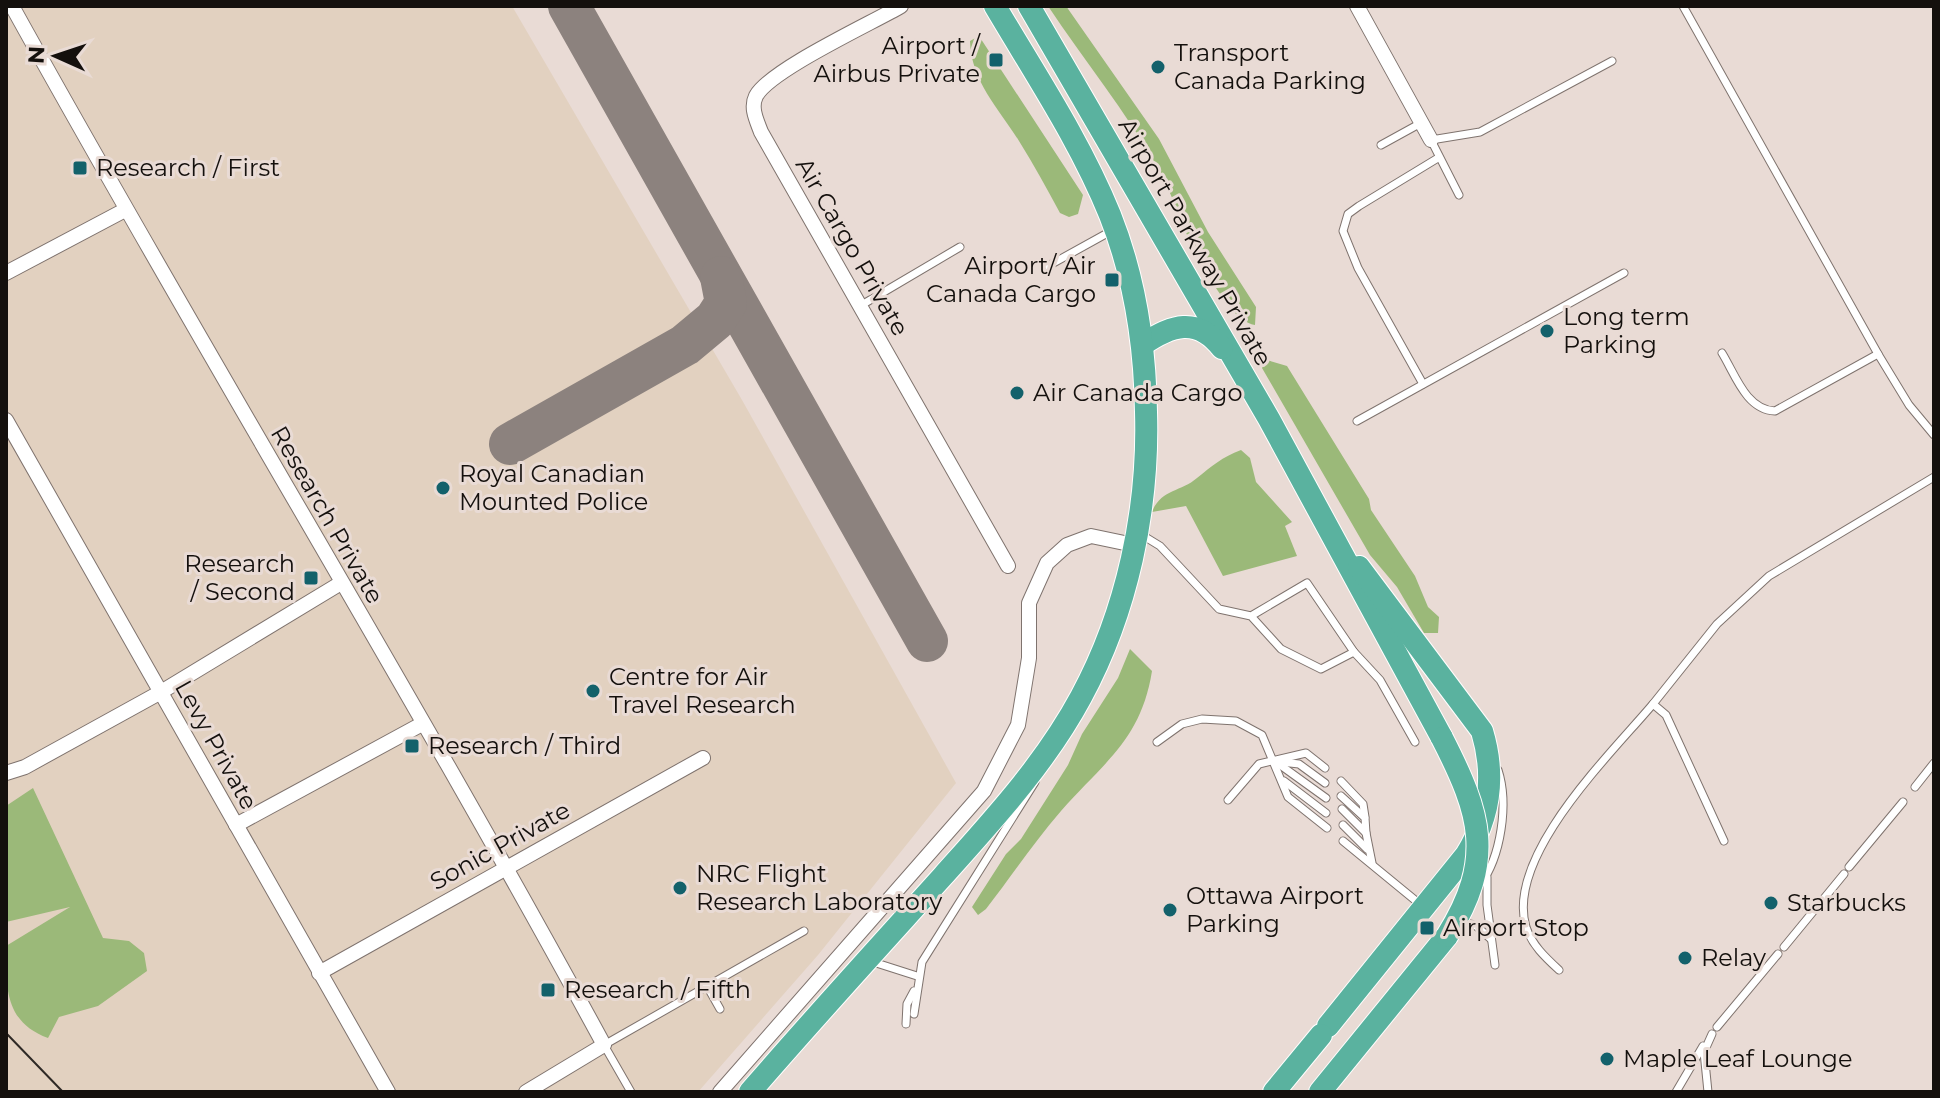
<svg xmlns="http://www.w3.org/2000/svg" width="1940" height="1098" viewBox="0 0 1940 1098" font-family="Montserrat,sans-serif">
	<rect width="100%" height="100%" fill="#e9dbd5"/>
	<polygon fill="#e2d1c0" points="6,6 512,6 742,400 956,783 818,955 698,1092 6,1092"/>
	<g fill="#9bb979">
		<path d="M 1048,6 L 1066,6 L 1159,139 L 1208,232 L 1256,307 L 1255,325 C 1236,322 1221,295 1210,279 C 1186,244 1178,204 1158,168 C 1126,112 1084,60 1048,6 Z"/>
		<path d="M 979,36 L 1083,195 L 1078,214 L 1069,217 L 1060,213 C 1047,189 1034,165 1019,141 C 999,109 971,81 970,41 Z"/>
		<polygon points="1267,360 1287,366 1369,499 1371,510 1415,576 1428,607 1439,617 1438,633 1424,633 1397,587 1370,555 1262,368"/>
		<path d="M 1241,450 L 1250,458 L 1256,482 L 1292,522 L 1285,526 L 1297,556 L 1223,576 L 1186,506 L 1152,512 C 1161,489 1181,492 1197,478 C 1212,466 1222,457 1241,450 Z"/>
		<path d="M 1130,649 L 1152,671 C 1141,740 1104,762 1061,811 C 1034,842 1011,877 986,909 L 978,915 L 972,907 L 1006,854 L 1021,839 L 1068,765 L 1082,734 L 1118,678 Z"/>
		<path d="M 33,788 L 103,938 L 129,941 L 144,953 L 147,971 L 98,1006 L 59,1017 L 48,1038 C 4,1022 6,986 6,946 L 70,907 L 6,922 L 6,806 Z"/>
	</g>
	<g fill="none" stroke-linecap="round" stroke-linejoin="round">
		<g stroke="#8c827e" stroke-width="42">
			<polyline points="569,6 927,641"/>
			<polyline points="510,444 685,345 715,320 726,303 721,277"/>
		</g>
		<g stroke="#7f736e" stroke-width="9">
			<g id="service">
				<polyline points="1683,6 1878,354 1909,405 1934,435"/>
				<polyline points="1381,145 1421,123"/>
				<polyline points="1459,195 1431,140 1480,132 1612,61"/>
				<polyline points="1048,266 1113,230"/>
				<polyline points="860,306 960,247"/>
				<path d="M 1722,353 C 1735,374 1746,410 1775,411 L 1878,354"/>
				<polyline points="1423,384 1358,268 1343,231 1348,214 1359,206 1438,158"/>
				<polyline points="1357,421 1624,273"/>
				<polyline points="1142,535 1160,546 1219,609 1251,616 1281,649 1321,669 1354,652 1307,583 1251,616"/>
				<polyline points="1354,652 1380,680 1415,742"/>
				<polyline points="1157,742 1182,724 1202,719 1236,721 1262,735 1288,797 1327,828"/>
				<polyline points="1276,762 1326,798"/>
				<polyline points="1281,762 1299,764 1325,783"/>
				<polyline points="1284,781 1326,813"/>
				<polyline points="1341,781 1363,804 1365,817"/>
				<polyline points="1915,787 1934,763"/>
				<polyline points="1341,796 1365,818 1366,833"/>
				<polyline points="1228,800 1259,764 1306,753 1325,768"/>
				<polyline points="1342,809 1366,833 1372,863"/>
				<polyline points="1343,825 1367,849"/>
				<polyline points="1343,841 1421,905"/>
				<polyline points="1724,841 1666,715 1653,704 1717,624 1769,576 1934,477"/>
				<polyline points="1849,867 1903,802"/>
				<polyline points="1487,877 1487,905 1495,965"/>
				<path d="M 1480,885 C 1501,857 1509,804 1498,770"/>
				<polyline points="1792,898 1812,912"/>
				<polyline points="1459,922 1475,925 1491,939"/>
				<polyline points="1784,947 1844,874"/>
				<polyline points="870,961 917,976"/>
				<path d="M 1559,970 C 1545,957 1532,945 1526,927 C 1505,856 1611,754 1653,704"/>
				<polyline points="707,986 720,1009"/>
				<polyline points="914,1014 922,962 1035,782"/>
				<polyline points="906,1024 907,1004 914,991"/>
				<polyline points="1717,1027 1778,954"/>
				<polyline points="631,1092 604,1045 804,931"/>
				<polyline points="1676,1092 1703,1046"/>
				<polyline points="1708,1092 1704,1052 1712,1034"/>
			</g>
		</g>
		<g stroke="#7f736e" stroke-width="16">
			<g id="minor">
				<path d="M 12,6 C 205,355 414,695 604,1045 L 526,1092"/>
				<path d="M 901,6 C 872,23 770,70 756,96 C 750,108 757,121 761,132 L 1008,566"/>
				<polyline points="1357,6 1431,140"/>
				<polyline points="6,273 125,210"/>
				<polyline points="6,420 388,1092"/>
				<polyline points="6,773 25,767 161,692 341,583"/>
				<polyline points="236,825 422,724"/>
				<polyline points="319,973 703,758"/>
				<polyline points="720,1092 984,791 1018,725 1029,658 1029,603 1047,563 1067,545 1091,536 1134,545"/>
			</g>
		</g>
		<g stroke="#fff" stroke-width="24">
			<g id="trunk">
				<polyline points="1029,6 1269,419 1442,738"/>
				<path d="M 1142,345 C 1171,325 1197,316 1222,348"/>
				<path d="M 1328,1026 L 1466,855 C 1491,815 1495,774 1482,731 L 1359,567"/>
				<path d="M 750,1092 C 813,1019 878,948 943,876 C 993,820 1045,764 1081,697 C 1127,612 1149,509 1146,412 C 1145,345 1135,278 1110,215 C 1080,141 1035,74 995,6"/>
				<polyline points="1274,1092 1321,1035"/>
				<polyline points="1320,1092 1447,936"/>
			</g>
		</g>
		<use href="#service" stroke="#fff" stroke-width="7"/>
		<use href="#minor" stroke="#fff" stroke-width="14"/>
		<use href="#trunk" stroke="#5ab29f" stroke-width="22"/>
		<polyline stroke="#2f2a26" stroke-width="2" points="6,1033 63,1092"/>
		<g stroke="#fff" stroke-width="24" stroke-linecap="butt">
			<path id="trunk-bridge" d="M 1442,738 C 1481,814 1495,859 1447,936"/>
		</g>
		<use href="#trunk-bridge" stroke="#5ab29f" stroke-width="22"/>
	</g>
	<g fill="#13616b" stroke="#e9dbd5" stroke-width="3">
		<rect x="988" y="52" width="16" height="16" rx="4"/>
		<circle cx="1158" cy="67" r="8"/>
		<rect x="72" y="160" width="16" height="16" rx="4"/>
		<rect x="1104" y="272" width="16" height="16" rx="4"/>
		<circle cx="1547" cy="331" r="8"/>
		<circle cx="1017" cy="393" r="8"/>
		<circle cx="443" cy="488" r="8"/>
		<rect x="303" y="570" width="16" height="16" rx="4"/>
		<circle cx="593" cy="691" r="8"/>
		<rect x="404" y="738" width="16" height="16" rx="4"/>
		<circle cx="680" cy="888" r="8"/>
		<circle cx="1771" cy="903" r="8"/>
		<circle cx="1170" cy="910" r="8"/>
		<rect x="1419" y="920" width="16" height="16" rx="4"/>
		<circle cx="1685" cy="958" r="8"/>
		<rect x="540" y="982" width="16" height="16" rx="4"/>
		<circle cx="1607" cy="1059" r="8"/>
	</g>
	<g text-anchor="middle" stroke-width="6" stroke-linejoin="round" paint-order="stroke">
		<g font-size="24" fill="#14100d" stroke="#e9dbd5" text-anchor="start">
			<text x="980" y="54" text-anchor="end">Airport /<tspan x="980" dy="28">Airbus Private</tspan></text>
			<text x="1174" y="61">Transport<tspan x="1174" dy="28">Canada Parking</tspan></text>
			<text x="96" y="176">Research / First</text>
			<text x="1096" y="274" text-anchor="end">Airport/ Air<tspan x="1096" dy="28">Canada Cargo</tspan></text>
			<text x="1563" y="325">Long term<tspan x="1563" dy="28">Parking</tspan></text>
			<text x="1033" y="401">Air Canada Cargo</text>
			<text x="459" y="482">Royal Canadian<tspan x="459" dy="28">Mounted Police</tspan></text>
			<text x="295" y="572" text-anchor="end">Research<tspan x="295" dy="28">/ Second</tspan></text>
			<text x="609" y="685">Centre for Air<tspan x="609" dy="28">Travel Research</tspan></text>
			<text x="428" y="754">Research / Third</text>
			<text x="696" y="882">NRC Flight<tspan x="696" dy="28">Research Laboratory</tspan></text>
			<text x="1186" y="904">Ottawa Airport<tspan x="1186" dy="28">Parking</tspan></text>
			<text x="1787" y="911">Starbucks</text>
			<text x="1443" y="936">Airport Stop</text>
			<text x="1701" y="966">Relay</text>
			<text x="564" y="998">Research / Fifth</text>
			<text x="1623" y="1067">Maple Leaf Lounge</text>
		</g>
		<g font-size="24" fill="#14100d" stroke="#e9dbd5">
			<text transform="translate(1195 242) rotate(60)" y="8">Airport Parkway Private</text>
			<text transform="translate(852 247) rotate(60)" y="8">Air Cargo Private</text>
			<text transform="translate(327 515) rotate(60)" y="8">Research Private</text>
			<text transform="translate(216 745) rotate(61)" y="8">Levy Private</text>
			<text transform="translate(500 846) rotate(-29)" y="8">Sonic Private</text>
		</g>
	</g>
	<rect width="1940" height="1098" fill="none" stroke="#14100d" stroke-width="16"/>
	<g transform="translate(56 56) rotate(273)" stroke="#e9dbd5" stroke-width="6" paint-order="stroke">
	<path d="M0-6L14 30L0 20L-14 30Z" fill="#14100d"/>
	<text y="-12" font-size="22" font-weight="bold" text-anchor="middle" fill="#14100d">N</text>
	</g>
</svg>
